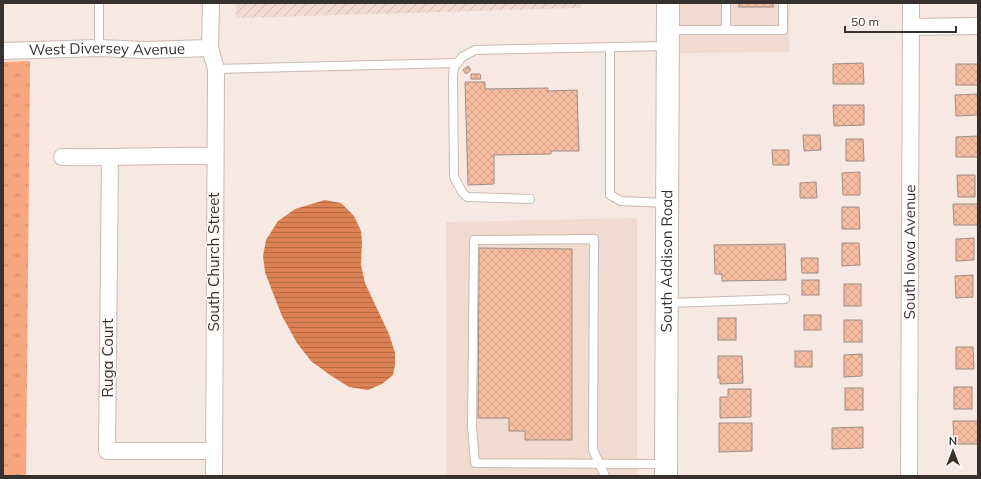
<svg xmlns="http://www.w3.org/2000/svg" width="981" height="479" viewBox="0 0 981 479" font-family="Mulish,sans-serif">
	<defs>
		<pattern id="industrial-furrows" width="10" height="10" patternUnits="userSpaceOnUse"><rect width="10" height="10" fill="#f1dbd0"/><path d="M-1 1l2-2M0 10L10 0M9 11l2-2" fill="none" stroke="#cfbcb3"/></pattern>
		<pattern id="park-tufts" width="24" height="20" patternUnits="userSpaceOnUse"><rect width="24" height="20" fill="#f8a67f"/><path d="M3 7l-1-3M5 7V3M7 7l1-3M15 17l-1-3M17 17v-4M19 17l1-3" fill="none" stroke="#ca8868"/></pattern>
		<pattern id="water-rules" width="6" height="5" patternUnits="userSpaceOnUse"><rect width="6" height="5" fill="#dc8153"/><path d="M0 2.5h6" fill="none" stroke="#b36a45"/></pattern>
		<pattern id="building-cross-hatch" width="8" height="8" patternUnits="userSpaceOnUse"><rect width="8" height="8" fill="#f6bca0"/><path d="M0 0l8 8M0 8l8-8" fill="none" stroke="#d4a28a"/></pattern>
	</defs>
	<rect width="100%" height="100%" fill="#f7e8e1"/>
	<g fill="#f1dbd0">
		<polygon points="680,3 790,3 789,52 680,53"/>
		<polygon points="637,218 637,476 447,476 446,222"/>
	</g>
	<polygon fill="url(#industrial-furrows)" points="236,3 581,3 581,8 236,18"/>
	<polygon fill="url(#park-tufts)" points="30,61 26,476 3,476 3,62"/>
	<polygon fill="url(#water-rules)" points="325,200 341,203 354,216 361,231 362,242 361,265 365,283 389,334 395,353 395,365 393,375 382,384 368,390 349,387 330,375 311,361 297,343 282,316 271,288 265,272 263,256 266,240 278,221 295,209"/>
	<g fill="url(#building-cross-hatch)" stroke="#9c8e88">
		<rect x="739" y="3" width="34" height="4"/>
		<polygon points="863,63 864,84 833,84 833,64"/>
		<rect x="956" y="64" width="22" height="21"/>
		<polygon points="468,66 471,70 466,74 463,70"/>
		<polygon points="471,74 480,74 481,79 471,79"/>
		<polygon points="465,82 485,82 485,89 548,88 548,91 577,90 579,151 551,151 551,154 494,155 494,184 468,185"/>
		<polygon points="978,94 978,115 956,116 955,95"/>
		<polygon points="833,105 864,105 864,125 834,126"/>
		<polygon points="803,135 820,135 821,150 804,151"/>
		<polygon points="978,136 978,157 956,157 956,137"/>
		<polygon points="846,139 863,139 864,161 846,161"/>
		<polygon points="772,150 789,150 789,165 773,165"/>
		<polygon points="860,172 860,195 843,195 842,173"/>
		<polygon points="957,175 975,175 975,197 958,197"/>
		<polygon points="816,182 817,198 800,198 800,183"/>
		<polygon points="953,204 978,204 978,225 954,225"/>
		<polygon points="842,207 859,207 860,229 842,229"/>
		<polygon points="974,238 974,260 956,261 956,239"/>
		<polygon points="842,243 859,243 860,265 842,266"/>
		<polygon points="785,244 786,280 722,281 722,274 715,274 714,245"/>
		<polygon points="479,248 572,249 572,440 525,440 525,431 509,431 509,418 478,418"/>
		<polygon points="801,258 818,258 818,273 802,273"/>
		<polygon points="973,275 973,297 956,298 955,276"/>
		<rect x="802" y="280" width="17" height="15"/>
		<rect x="844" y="284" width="17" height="22"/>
		<rect x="804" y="315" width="17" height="15"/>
		<rect x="718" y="318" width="18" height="22"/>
		<rect x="844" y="320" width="18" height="22"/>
		<polygon points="956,347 973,347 974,369 956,369"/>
		<rect x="795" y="351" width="17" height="16"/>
		<polygon points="862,354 862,376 844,377 844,355"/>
		<polygon points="718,356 742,356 743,383 720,384 720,378 718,378"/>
		<rect x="954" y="387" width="18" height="22"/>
		<rect x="845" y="388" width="18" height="22"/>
		<polygon points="728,389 751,389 751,417 720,418 720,397 728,397"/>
		<polygon points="953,421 978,421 978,444 954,444"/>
		<polygon points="719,423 752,423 752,451 719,452"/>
		<polygon points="863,427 863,448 832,449 832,428"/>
	</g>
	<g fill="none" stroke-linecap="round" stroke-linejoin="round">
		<g stroke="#c8bab3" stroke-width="10">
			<g id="lane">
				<polyline points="99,3 99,48"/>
				<polyline points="668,30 726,30 726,3"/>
				<polyline points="726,30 783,30 783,3"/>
				<polyline points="610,47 610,195 621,201 666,203"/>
				<polyline points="216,69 457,63"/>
				<polyline points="530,199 467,197 462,192 454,177 453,77 454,67 462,57 475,50 667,46"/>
				<polyline points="668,303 785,299"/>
				<polyline points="605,476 593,450 594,239 474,240 472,427 475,463 665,464"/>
			</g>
		</g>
		<g stroke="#c8bab3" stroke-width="18">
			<g id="street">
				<polyline points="211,3 210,48 216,69 214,476"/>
				<polyline points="911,27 978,26"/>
				<path id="s1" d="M 3,51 L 99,48 L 145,50 L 210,48"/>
				<path d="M 62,157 C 113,158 164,155 215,156"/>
				<polyline points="110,158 107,451 214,451"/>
				<path id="s2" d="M 909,476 L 911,3"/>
			</g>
		</g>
		<g stroke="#c8bab3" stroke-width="24">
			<g id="secondary">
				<path id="s3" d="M 666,476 L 668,3"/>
			</g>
		</g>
		<use href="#lane" stroke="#fff" stroke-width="8"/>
		<use href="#street" stroke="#fff" stroke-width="16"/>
		<use href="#secondary" stroke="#fff" stroke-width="22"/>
	</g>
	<g text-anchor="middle" stroke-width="3.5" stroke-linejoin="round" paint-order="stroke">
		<g font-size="15" fill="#37312f" stroke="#fef8f5">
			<text dy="5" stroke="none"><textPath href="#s1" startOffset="104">West Diversey Avenue</textPath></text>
			<text dy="5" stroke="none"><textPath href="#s2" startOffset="224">South Iowa Avenue</textPath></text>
			<text dy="5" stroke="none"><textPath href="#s3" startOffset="215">South Addison Road</textPath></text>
			<text transform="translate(214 262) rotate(-90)" y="5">South Church Street</text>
			<text transform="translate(108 358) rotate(-90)" y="5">Ruga Court</text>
		</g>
	</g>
	<rect width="981" height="479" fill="none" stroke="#37312f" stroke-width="8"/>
	<g transform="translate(953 451)" stroke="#fef8f5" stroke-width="3" paint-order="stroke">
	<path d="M0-3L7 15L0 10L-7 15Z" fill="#37312f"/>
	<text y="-6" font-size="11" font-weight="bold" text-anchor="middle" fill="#37312f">N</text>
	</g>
	<path d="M845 26v6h111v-6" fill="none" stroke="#37312f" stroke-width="2"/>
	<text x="851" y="26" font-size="12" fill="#37312f" stroke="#fef8f5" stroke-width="3" paint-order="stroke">50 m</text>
</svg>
